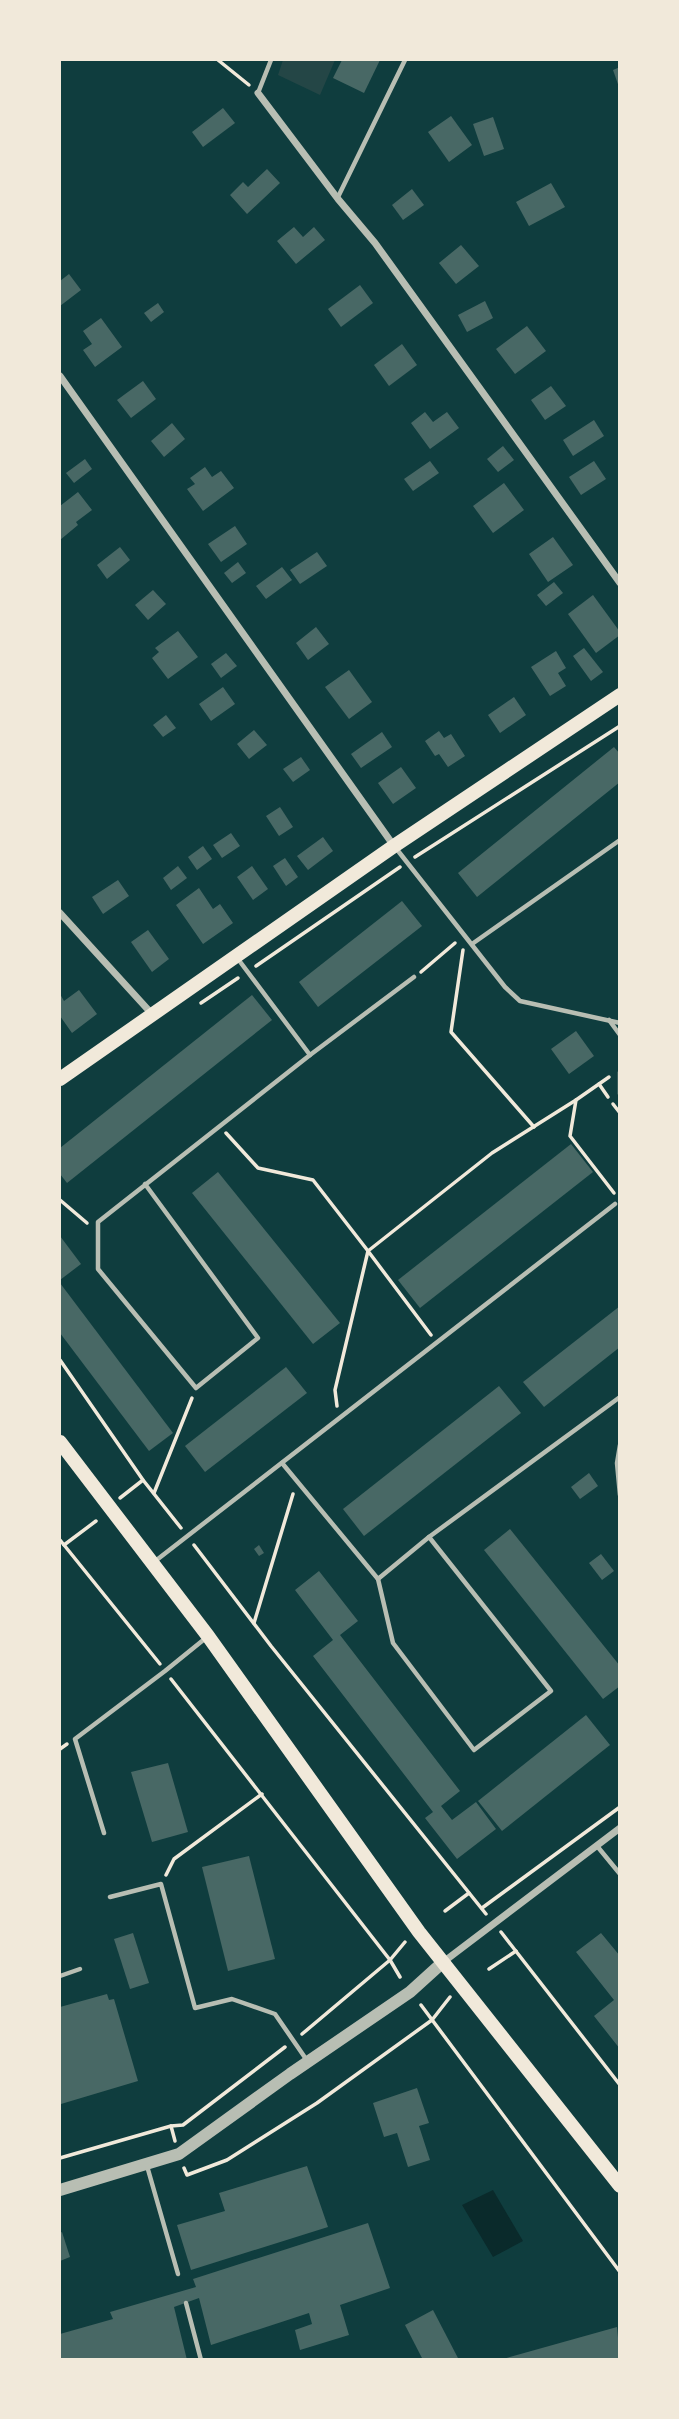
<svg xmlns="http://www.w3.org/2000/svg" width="679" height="2419" viewBox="0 0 679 2419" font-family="'IBM Plex Sans',sans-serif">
	<rect width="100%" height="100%" fill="#0f3d3e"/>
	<polygon fill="#244646" points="283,60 335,60 320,95 278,75"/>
	<polygon fill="#0a2a2b" points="493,2190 523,2241 493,2257 462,2205"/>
	<g fill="#486865">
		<polygon points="342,60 380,60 364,93 333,78"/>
		<polygon points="620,67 620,87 619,87 613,70"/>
		<polygon points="223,108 235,123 203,147 192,132"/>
		<polygon points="451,116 472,145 449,162 428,132"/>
		<polygon points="493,117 504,149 484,156 473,124"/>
		<polygon points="267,169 280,183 247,214 230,195 243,182 248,187"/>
		<polygon points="551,183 565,207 529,226 516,202"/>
		<polygon points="412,189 424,205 403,220 392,205"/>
		<polygon points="294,227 303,237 314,227 325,240 296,264 277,241"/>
		<polygon points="461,245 479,266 456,284 439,263"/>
		<polygon points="69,274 81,290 60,306 60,281"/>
		<polygon points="360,285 373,303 341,327 328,309"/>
		<polygon points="485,301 493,318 467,332 458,315"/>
		<polygon points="158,303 164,312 151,322 144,313"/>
		<polygon points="101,318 122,347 95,367 83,350 92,344 83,331"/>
		<polygon points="527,326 546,351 515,374 496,349"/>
		<polygon points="402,344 417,365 389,386 374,365"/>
		<polygon points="143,381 156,399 131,418 117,400"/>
		<polygon points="551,386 566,406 545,420 531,400"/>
		<polygon points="425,412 433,422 447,412 459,428 430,449 411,423"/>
		<polygon points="594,420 604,436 573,456 563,440"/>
		<polygon points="172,423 185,439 164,457 151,441"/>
		<polygon points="503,446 514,460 498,472 487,459"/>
		<polygon points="85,459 92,469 74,483 66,473"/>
		<polygon points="430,461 439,473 413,491 404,479"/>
		<polygon points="594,461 606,479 581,495 569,477"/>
		<polygon points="205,467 212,477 221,471 234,488 203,511 187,489 195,484 190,478"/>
		<polygon points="504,483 524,510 493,533 473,506"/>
		<polygon points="78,492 92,510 76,522 78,525 60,540 60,506"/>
		<polygon points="235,526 247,544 221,562 208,544"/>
		<polygon points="553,537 573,565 548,582 529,554"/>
		<polygon points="120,547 130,560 107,579 97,565"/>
		<polygon points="317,552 327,566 300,584 290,570"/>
		<polygon points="238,562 246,573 232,583 224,573"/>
		<polygon points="282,567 292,580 266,599 256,586"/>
		<polygon points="554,582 563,593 546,606 537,595"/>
		<polygon points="153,590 166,604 148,620 135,605"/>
		<polygon points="593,595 620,632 620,635 596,653 568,614"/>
		<polygon points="316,627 329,644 308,660 296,643"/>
		<polygon points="178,631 198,657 168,679 152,658 159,652 155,648"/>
		<polygon points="584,648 603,672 591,681 573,656"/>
		<polygon points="556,651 566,668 558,673 566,686 550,696 531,667"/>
		<polygon points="226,653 237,666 221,678 211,664"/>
		<polygon points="349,670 372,702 349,719 325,687"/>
		<polygon points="223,687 235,704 211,721 199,704"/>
		<polygon points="514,697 526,715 500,733 488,715"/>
		<polygon points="166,715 176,728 163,737 153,725"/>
		<polygon points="254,730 267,745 249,759 237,744"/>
		<polygon points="439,731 444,738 451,734 465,756 448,767 439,754 435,756 425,741"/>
		<polygon points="382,732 392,747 361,768 351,754"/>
		<polygon points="614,747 620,754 620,782 477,897 458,873"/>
		<polygon points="301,757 310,770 293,782 283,769"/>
		<polygon points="401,767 416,788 393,804 378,783"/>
		<polygon points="280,807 293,827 279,836 266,816"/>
		<polygon points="231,833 240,846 222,858 213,845"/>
		<polygon points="323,837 333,851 308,870 297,856"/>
		<polygon points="203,846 212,859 197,870 188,857"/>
		<polygon points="285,858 298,877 286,886 273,866"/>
		<polygon points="178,866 187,878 171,890 163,878"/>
		<polygon points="252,866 268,889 253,900 237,877"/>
		<polygon points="118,880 129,896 103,914 92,897"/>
		<polygon points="199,888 213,909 220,904 233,923 203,944 176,905"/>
		<polygon points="402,901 422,926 318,1007 299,982"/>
		<polygon points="148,930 169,959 152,972 131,942"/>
		<polygon points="79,990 97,1014 72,1033 60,1016 60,994 64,1001"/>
		<polygon points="252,995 272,1020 67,1183 60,1174 60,1148"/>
		<polygon points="576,1031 594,1056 569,1074 551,1049"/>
		<polygon points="571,1144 593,1172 420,1308 398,1280"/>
		<polygon points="218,1172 340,1323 313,1344 192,1193"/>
		<polygon points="60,1236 81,1264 60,1280"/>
		<polygon points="60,1283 173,1433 149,1451 60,1333"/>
		<polygon points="620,1306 620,1347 544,1407 523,1382"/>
		<polygon points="286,1367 307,1393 205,1472 185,1446"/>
		<polygon points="499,1386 521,1413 364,1536 343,1509"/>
		<polygon points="589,1473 598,1486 580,1499 571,1487"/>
		<polygon points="510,1529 620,1666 620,1686 603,1699 484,1550"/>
		<polygon points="259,1545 264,1553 259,1556 254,1549"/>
		<polygon points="601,1554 614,1571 602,1580 589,1563"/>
		<polygon points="319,1571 358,1621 340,1635 460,1791 441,1806 452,1820 476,1802 496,1829 457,1859 425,1818 433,1812 313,1656 333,1640 295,1590"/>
		<polygon points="586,1715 610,1745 502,1831 478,1801"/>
		<polygon points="168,1763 188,1832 152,1842 131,1772"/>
		<polygon points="249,1856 275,1959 228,1971 202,1867"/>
		<polygon points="133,1933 149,1983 130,1989 114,1939"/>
		<polygon points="601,1933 620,1956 620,2049 594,2016 614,2000 576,1952"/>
		<polygon points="107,1994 109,2000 114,1999 138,2081 61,2104 60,2007"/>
		<polygon points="417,2088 429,2123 419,2126 430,2160 408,2167 397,2133 384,2137 373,2103"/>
		<polygon points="307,2166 328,2227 191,2270 177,2225 225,2211 219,2193"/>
		<polygon points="368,2223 390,2288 340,2305 349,2335 300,2350 295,2330 312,2324 309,2313 211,2345 199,2298 174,2307 187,2360 60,2360 60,2334 113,2319 110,2312 196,2287 193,2279"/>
		<polygon points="62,2232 70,2257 60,2261 60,2233"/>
		<polygon points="433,2310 459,2360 423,2360 405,2325"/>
		<polygon points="617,2327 620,2359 504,2360 503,2359"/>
	</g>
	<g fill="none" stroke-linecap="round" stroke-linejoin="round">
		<g stroke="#f1e9da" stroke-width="3.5">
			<polyline points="218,60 249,85"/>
			<polyline points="415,857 620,726"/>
			<polyline points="463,950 451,1032 534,1127"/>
			<polyline points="256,966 400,867"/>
			<polyline points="421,972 455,943"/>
			<polyline points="201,1003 238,978"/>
			<polyline points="609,1077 576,1100 570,1136 614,1193"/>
			<polyline points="599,1084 608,1097"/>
			<polyline points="613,1104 620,1113"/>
			<polyline points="226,1133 258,1168 313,1180 368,1251 335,1390 337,1406"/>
			<polyline points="60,1200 87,1223"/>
			<polyline points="431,1335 368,1251 492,1153 576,1100"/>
			<polyline points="60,1360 143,1480 181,1528"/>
			<polyline points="154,1493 192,1398"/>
			<polyline points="120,1498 143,1480"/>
			<polyline points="60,1540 160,1664"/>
			<polyline points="64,1545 96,1521"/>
			<polyline points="194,1545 271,1646 486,1914"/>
			<polyline points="254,1623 293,1494"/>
			<polyline points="171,1679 390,1960 400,1977"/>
			<polyline points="60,1749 67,1744"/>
			<polyline points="166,1875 174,1859 262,1794"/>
			<polyline points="482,1908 620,1807"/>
			<polyline points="445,1911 469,1893"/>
			<polyline points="501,1932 620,2085"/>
			<polyline points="489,1969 516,1951"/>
			<polyline points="421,2005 620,2272"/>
			<polyline points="302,2034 390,1960 405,1942"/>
			<polyline points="171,2126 175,2141"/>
			<polyline points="60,2158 171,2126 183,2125 285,2047"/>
			<polyline points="184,2168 187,2175 227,2160 317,2103 432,2020 450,1997"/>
		</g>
		<g stroke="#b8beb3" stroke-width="4.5">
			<polyline points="258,93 271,60"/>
			<polyline points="338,197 405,60"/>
			<polyline points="395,847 505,987 520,1001 620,1023"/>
			<polyline points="472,944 620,840"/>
			<polyline points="609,1020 620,1035"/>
			<polyline points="310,1055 414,977"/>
			<polyline points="620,1072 620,1094"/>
			<polyline points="145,1184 258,1338 196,1388 98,1269 98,1222 310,1055 238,959"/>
			<polyline points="620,1445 617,1463 620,1495"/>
			<polyline points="282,1463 378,1579 429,1537 620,1397"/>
			<polyline points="154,1562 615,1204"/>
			<polyline points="378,1579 393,1643 474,1750 551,1691 429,1537"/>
			<polyline points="104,1833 75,1739 165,1671 207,1637"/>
			<polyline points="597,1846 620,1874"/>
			<polyline points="110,1897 161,1884 195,2008 232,1999 275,2014 306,2059"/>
			<polyline points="60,1976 80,1969"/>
			<polyline points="147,2166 178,2274"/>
			<polyline points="186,2303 201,2360"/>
		</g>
		<g stroke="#b8beb3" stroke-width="7">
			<polyline points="258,93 338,199 375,243 620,583"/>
			<polyline points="60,376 394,846"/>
			<polyline points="60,913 152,1014"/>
			<polyline points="442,1963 620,1828"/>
		</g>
		<polyline stroke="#b8beb3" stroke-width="12" points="60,2190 179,2154 290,2074 410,1992 442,1963"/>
		<g stroke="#f1e9da" stroke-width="14">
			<polyline points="60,1079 394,846 620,695"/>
			<polyline points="60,1442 208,1636 419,1932 620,2186"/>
		</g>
	</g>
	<rect width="679" height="2419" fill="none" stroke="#f1e9da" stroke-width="122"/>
</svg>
